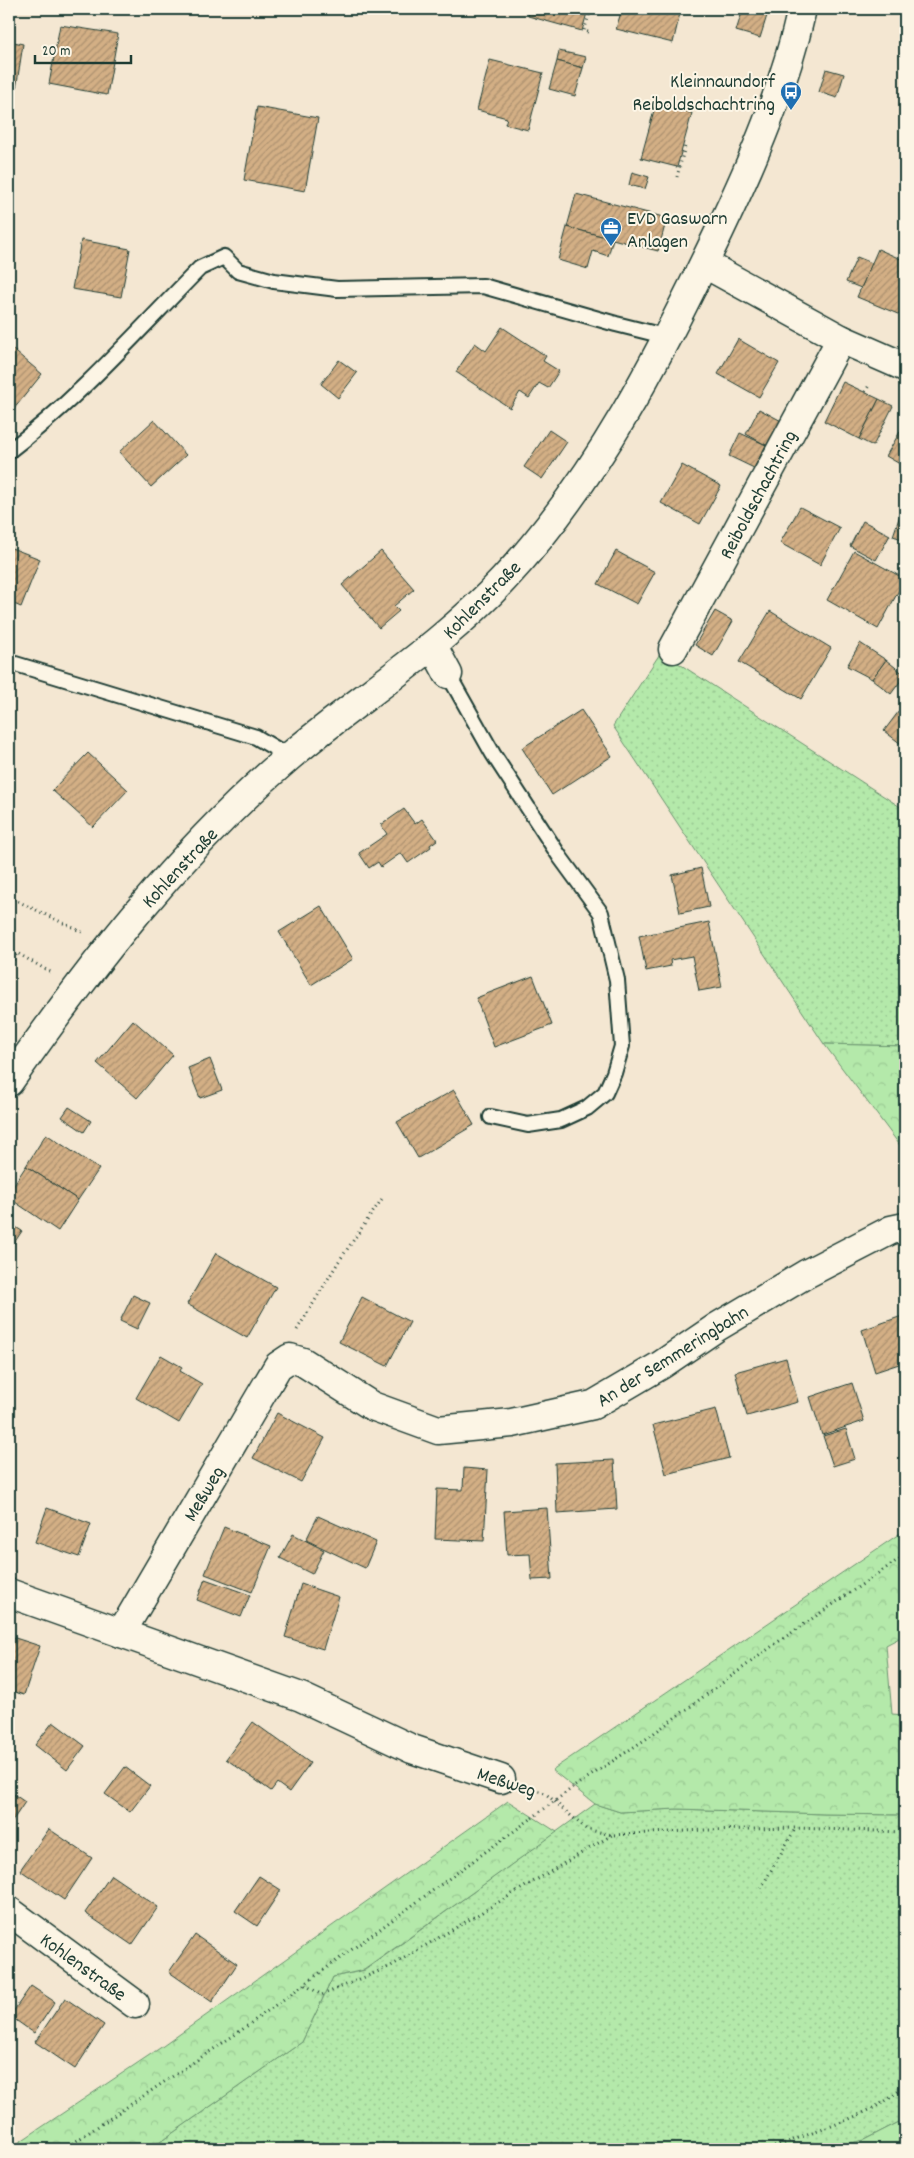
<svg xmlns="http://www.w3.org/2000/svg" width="914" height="2158" viewBox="0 0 914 2158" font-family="Dekko,sans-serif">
	<defs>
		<pattern id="grass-dots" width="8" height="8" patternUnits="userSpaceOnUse" patternTransform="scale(1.25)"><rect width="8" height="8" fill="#b4e9aa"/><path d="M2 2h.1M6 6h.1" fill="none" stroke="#9ac993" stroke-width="1.8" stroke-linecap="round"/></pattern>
		<pattern id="forest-crowns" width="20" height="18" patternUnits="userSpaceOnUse" patternTransform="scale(1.25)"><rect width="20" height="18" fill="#b4e9aa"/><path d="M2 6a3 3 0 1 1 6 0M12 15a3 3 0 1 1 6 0" fill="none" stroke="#9ac993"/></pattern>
		<pattern id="building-hatch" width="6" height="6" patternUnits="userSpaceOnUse" patternTransform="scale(1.25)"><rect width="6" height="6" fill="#d3af85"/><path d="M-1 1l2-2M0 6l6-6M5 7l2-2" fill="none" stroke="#ab906e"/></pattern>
	</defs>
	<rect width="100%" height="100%" fill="#f4e7d2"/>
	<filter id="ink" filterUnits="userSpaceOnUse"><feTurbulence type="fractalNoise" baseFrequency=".02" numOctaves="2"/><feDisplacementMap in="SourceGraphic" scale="10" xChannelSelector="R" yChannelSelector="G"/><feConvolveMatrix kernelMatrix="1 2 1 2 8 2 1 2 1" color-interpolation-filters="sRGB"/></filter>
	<g filter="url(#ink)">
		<g fill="url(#grass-dots)" stroke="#6a936f">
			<polygon points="661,652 905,810 905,1046 824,1044 613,726"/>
			<polygon points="595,1804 620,1812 677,1809 825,1814 905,1815 905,2119 864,2140 827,2149 150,2149 302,2042 333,1977 365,1970"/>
		</g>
		<g fill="url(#forest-crowns)" stroke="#6a936f">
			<polygon points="824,1044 905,1046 905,1152"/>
			<polygon points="905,1530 905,1635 886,1645 892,1714 905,1715 905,1815 825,1814 677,1809 620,1812 595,1804 552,1770"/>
			<polygon points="508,1801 557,1832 364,1970 333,1977 302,2042 150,2149 9,2149 163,2046"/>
		</g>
		<polygon fill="#b4e9aa" stroke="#6a936f" points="905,2119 905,2149 827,2149 864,2140"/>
		<g fill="url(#building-hatch)" stroke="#1f3d34">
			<polygon points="530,9 588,9 582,31 528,16"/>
			<polygon points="622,9 681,9 673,43 616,29"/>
			<polygon points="743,9 769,9 760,38 736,31"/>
			<polygon points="892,9 905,9 905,14 892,11"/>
			<polygon points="60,25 118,34 107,95 49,84"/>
			<polygon points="9,41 23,44 15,96 9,95"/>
			<polygon points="559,51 586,57 583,68 557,61"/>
			<polygon points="490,60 543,73 528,130 505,124 507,118 477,110"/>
			<polygon points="557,61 583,68 575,96 549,89"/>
			<polygon points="826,69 844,74 837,98 819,92"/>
			<polygon points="656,103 692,113 677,167 641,158"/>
			<polygon points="257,107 318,118 305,191 244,180"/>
			<polygon points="632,172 649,177 645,189 629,185"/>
			<polygon points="576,194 667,218 658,251 567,227"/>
			<polygon points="567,227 613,239 608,256 593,251 588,269 558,260"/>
			<polygon points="81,240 130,249 121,297 72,289"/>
			<polygon points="878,249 905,261 905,317 857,297"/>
			<polygon points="857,257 872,263 861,288 846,282"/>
			<polygon points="502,327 546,356 543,361 559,371 548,388 539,383 529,398 520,392 510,408 456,372 475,343 486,351"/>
			<polygon points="738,339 779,363 759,397 718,374"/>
			<polygon points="11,348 42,374 9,415 9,351"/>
			<polygon points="339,360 357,373 338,398 321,384"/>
			<polygon points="843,382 879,399 859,439 824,421"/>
			<polygon points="879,399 893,406 873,446 859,439"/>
			<polygon points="759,409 787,424 773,449 746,434"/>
			<polygon points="154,420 186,455 151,487 119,452"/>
			<polygon points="905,423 905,467 886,456"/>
			<polygon points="549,430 567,442 542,479 524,467"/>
			<polygon points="740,433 766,445 754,468 729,456"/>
			<polygon points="682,465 721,486 700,524 661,503"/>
			<polygon points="800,507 840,528 820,565 780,543"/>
			<polygon points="902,509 905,510 905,540 893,536"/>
			<polygon points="863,521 890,535 876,560 850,546"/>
			<polygon points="9,547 40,559 21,607 9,602"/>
			<polygon points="381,551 414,589 394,606 399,611 379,628 342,585"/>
			<polygon points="616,551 655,572 637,604 598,584"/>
			<polygon points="854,551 905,579 878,629 827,600"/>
			<polygon points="715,611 733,621 713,656 695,645"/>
			<polygon points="770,611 831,648 801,699 739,662"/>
			<polygon points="860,643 886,660 872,679 847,666"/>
			<polygon points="886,660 905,675 891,694 872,679"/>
			<polygon points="905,703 905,747 884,731"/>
			<polygon points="581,710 612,756 552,795 522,748"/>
			<polygon points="88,753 128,790 93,827 52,790"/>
			<polygon points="404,809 415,824 422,819 437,840 430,845 431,847 408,863 401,853 381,867 378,862 369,868 359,853 387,834 381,825"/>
			<polygon points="701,868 709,907 680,913 672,875"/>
			<polygon points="321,906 353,959 311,985 279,932"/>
			<polygon points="709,922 722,987 699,991 692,956 670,960 671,966 646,971 639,936"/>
			<polygon points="9,935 15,939 9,949"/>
			<polygon points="533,976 552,1025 494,1047 476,998"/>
			<polygon points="133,1020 173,1055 137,1098 97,1063"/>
			<polygon points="210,1059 222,1090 200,1098 188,1068"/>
			<polygon points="454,1090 474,1125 418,1158 397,1122"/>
			<polygon points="69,1107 91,1121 84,1132 62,1117"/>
			<polygon points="46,1134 99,1169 78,1200 26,1166"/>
			<polygon points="26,1166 78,1200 58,1231 9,1198 9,1192"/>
			<polygon points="9,1223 22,1231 14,1243 9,1240"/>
			<polygon points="216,1253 276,1287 247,1338 187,1304"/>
			<polygon points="133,1295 150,1303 137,1329 120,1321"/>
			<polygon points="362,1297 410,1322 387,1366 339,1342"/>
			<polygon points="905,1315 905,1362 875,1372 862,1330"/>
			<polygon points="161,1355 182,1367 180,1371 202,1384 179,1423 136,1398"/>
			<polygon points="786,1358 798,1402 747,1416 735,1372"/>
			<polygon points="852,1383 864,1421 822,1435 810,1397"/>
			<polygon points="716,1409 729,1458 666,1474 653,1425"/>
			<polygon points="277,1413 325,1438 301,1482 253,1458"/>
			<polygon points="846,1429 855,1459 833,1466 823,1436"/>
			<polygon points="614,1460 617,1509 557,1513 555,1463"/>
			<polygon points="464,1468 488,1470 484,1541 435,1539 437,1489 463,1490"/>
			<polygon points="47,1508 91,1524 79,1557 35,1542"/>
			<polygon points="547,1508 552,1579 532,1580 530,1554 507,1555 504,1511"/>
			<polygon points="318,1516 376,1542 365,1568 306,1540"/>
			<polygon points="224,1527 271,1546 252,1592 205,1574"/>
			<polygon points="293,1534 324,1550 312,1574 280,1558"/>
			<polygon points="205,1579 250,1595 241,1617 197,1600"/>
			<polygon points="301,1584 339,1597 323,1649 285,1637"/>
			<polygon points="9,1636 40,1646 24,1695 9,1690"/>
			<polygon points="53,1722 85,1746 67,1770 35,1745"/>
			<polygon points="253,1722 310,1763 289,1792 277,1783 271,1791 226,1759"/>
			<polygon points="125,1767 150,1786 130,1812 105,1794"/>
			<polygon points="9,1791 25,1802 9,1826"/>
			<polygon points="49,1829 92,1858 64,1900 20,1870"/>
			<polygon points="111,1875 158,1907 132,1945 85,1913"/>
			<polygon points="259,1876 281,1890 257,1926 235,1911"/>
			<polygon points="195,1935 237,1964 212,2002 169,1972"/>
			<polygon points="31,1986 55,2002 34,2033 10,2016"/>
			<polygon points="65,1998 104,2025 75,2069 35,2042"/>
		</g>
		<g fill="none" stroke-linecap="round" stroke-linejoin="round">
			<g stroke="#1f3d34" stroke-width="18">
				<g id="lane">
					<path d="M 9,451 C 79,398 138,331 200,268 L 224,257 L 238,271 L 274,281 L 337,289 L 483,286 L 616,324 L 668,337"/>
					<polyline points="9,662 256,737 290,757"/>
					<polyline points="448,674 493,754 560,857 601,913 617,980 622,1046 614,1073 605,1093 587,1108 561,1120 528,1125 491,1117"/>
				</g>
			</g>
			<g stroke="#1f3d34" stroke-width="31">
				<g id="street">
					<polyline points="705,264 841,339 905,367"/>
					<polyline points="433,646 448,674"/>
					<polyline points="673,649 841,339"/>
					<polyline points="9,1593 301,1697 412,1749 501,1779"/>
					<polyline points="121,1633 278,1366 290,1358 303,1362 372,1406 438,1430 512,1423 593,1405 661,1365 717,1327 806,1274 891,1230 905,1227"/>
					<polyline points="9,1911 135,2004"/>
				</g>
			</g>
			<g stroke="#1f3d34" stroke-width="31">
				<path id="secondary" d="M 9,1082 C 91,965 180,850 289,757 C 360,697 440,648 504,579 C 598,478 660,355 719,232 C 753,161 785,86 802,9"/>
			</g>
			<g stroke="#1f3d34" stroke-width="3" stroke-dasharray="1 4" stroke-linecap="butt">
				<polyline points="588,32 584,31 591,9"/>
				<polyline points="677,177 685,146"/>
				<polyline points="865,392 870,384"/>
				<polyline points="9,897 82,932"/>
				<polyline points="9,969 17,953 52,973"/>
				<polyline points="297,1330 339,1261 384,1196"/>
				<polyline points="575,1786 646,1739 778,1642 905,1555"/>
				<polyline points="529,1788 545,1793 586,1829 612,1835 705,1830 795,1828 905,1832"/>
				<polyline points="761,1888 795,1829"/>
				<polyline points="305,1985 322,1995 391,1966 612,1835"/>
				<polyline points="64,2149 236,2034 532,1818"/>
				<path d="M 770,2149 C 804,2134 884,2113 905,2084"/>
			</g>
			<use href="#lane" stroke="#fcf5e5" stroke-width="14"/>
			<use href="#street" stroke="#fcf5e5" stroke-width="28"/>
			<use href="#secondary" stroke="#fcf5e5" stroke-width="28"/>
			<polyline stroke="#1f3d34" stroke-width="3" stroke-dasharray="1 4" stroke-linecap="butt" points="532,1818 575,1786"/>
		</g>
	</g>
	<defs>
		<g id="bus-pin" transform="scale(1.125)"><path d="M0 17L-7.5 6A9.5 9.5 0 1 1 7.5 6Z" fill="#1f6fb2" stroke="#fcf5e5"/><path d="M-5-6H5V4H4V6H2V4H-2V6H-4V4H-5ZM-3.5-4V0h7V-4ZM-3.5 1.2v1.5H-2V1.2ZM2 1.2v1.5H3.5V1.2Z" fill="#fff"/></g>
		<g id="office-pin" transform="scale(1.125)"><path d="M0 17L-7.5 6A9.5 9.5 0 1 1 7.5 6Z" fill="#1f6fb2" stroke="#fcf5e5"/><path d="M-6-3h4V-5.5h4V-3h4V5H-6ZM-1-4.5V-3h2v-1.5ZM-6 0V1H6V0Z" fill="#fff"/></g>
	</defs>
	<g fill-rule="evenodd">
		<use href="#bus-pin" x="791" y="92"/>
		<use href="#office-pin" x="611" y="228"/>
	</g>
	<g text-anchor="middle" stroke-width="4" stroke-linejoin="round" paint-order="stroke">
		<g font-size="20" fill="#1f3d34" stroke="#fcf5e5" text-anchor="end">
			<text x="775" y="87">Kleinnaundorf<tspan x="775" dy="23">Reiboldschachtring</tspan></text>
			<text x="627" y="224" text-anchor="start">EVD Gaswarn<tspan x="627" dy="23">Anlagen</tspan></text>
		</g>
		<g font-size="20" fill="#1f3d34" stroke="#fcf5e5">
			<text transform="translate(757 494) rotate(-62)" y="7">Reiboldschachtring</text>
			<text transform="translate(481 599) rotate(-45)" y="7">Kohlenstraße</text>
			<text transform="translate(179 867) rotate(-47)" y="7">Kohlenstraße</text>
			<text transform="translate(672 1355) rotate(-32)" y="7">An der Semmeringbahn</text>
			<text transform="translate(203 1493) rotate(-59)" y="7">Meßweg</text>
			<text transform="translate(507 1781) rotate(18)" y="7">Meßweg</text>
			<text transform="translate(84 1966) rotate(36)" y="7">Kohlenstraße</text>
		</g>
	</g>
	<rect width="914" height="2158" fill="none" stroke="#fcf5e5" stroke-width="30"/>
	<rect x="15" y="15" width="884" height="2128" fill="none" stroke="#1f3d34" stroke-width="2" filter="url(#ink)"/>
	<path d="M35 55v8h96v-8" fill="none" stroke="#1f3d34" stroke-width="2.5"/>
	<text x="42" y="55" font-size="15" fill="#1f3d34" stroke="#fcf5e5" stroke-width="4" paint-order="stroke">20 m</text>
</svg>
